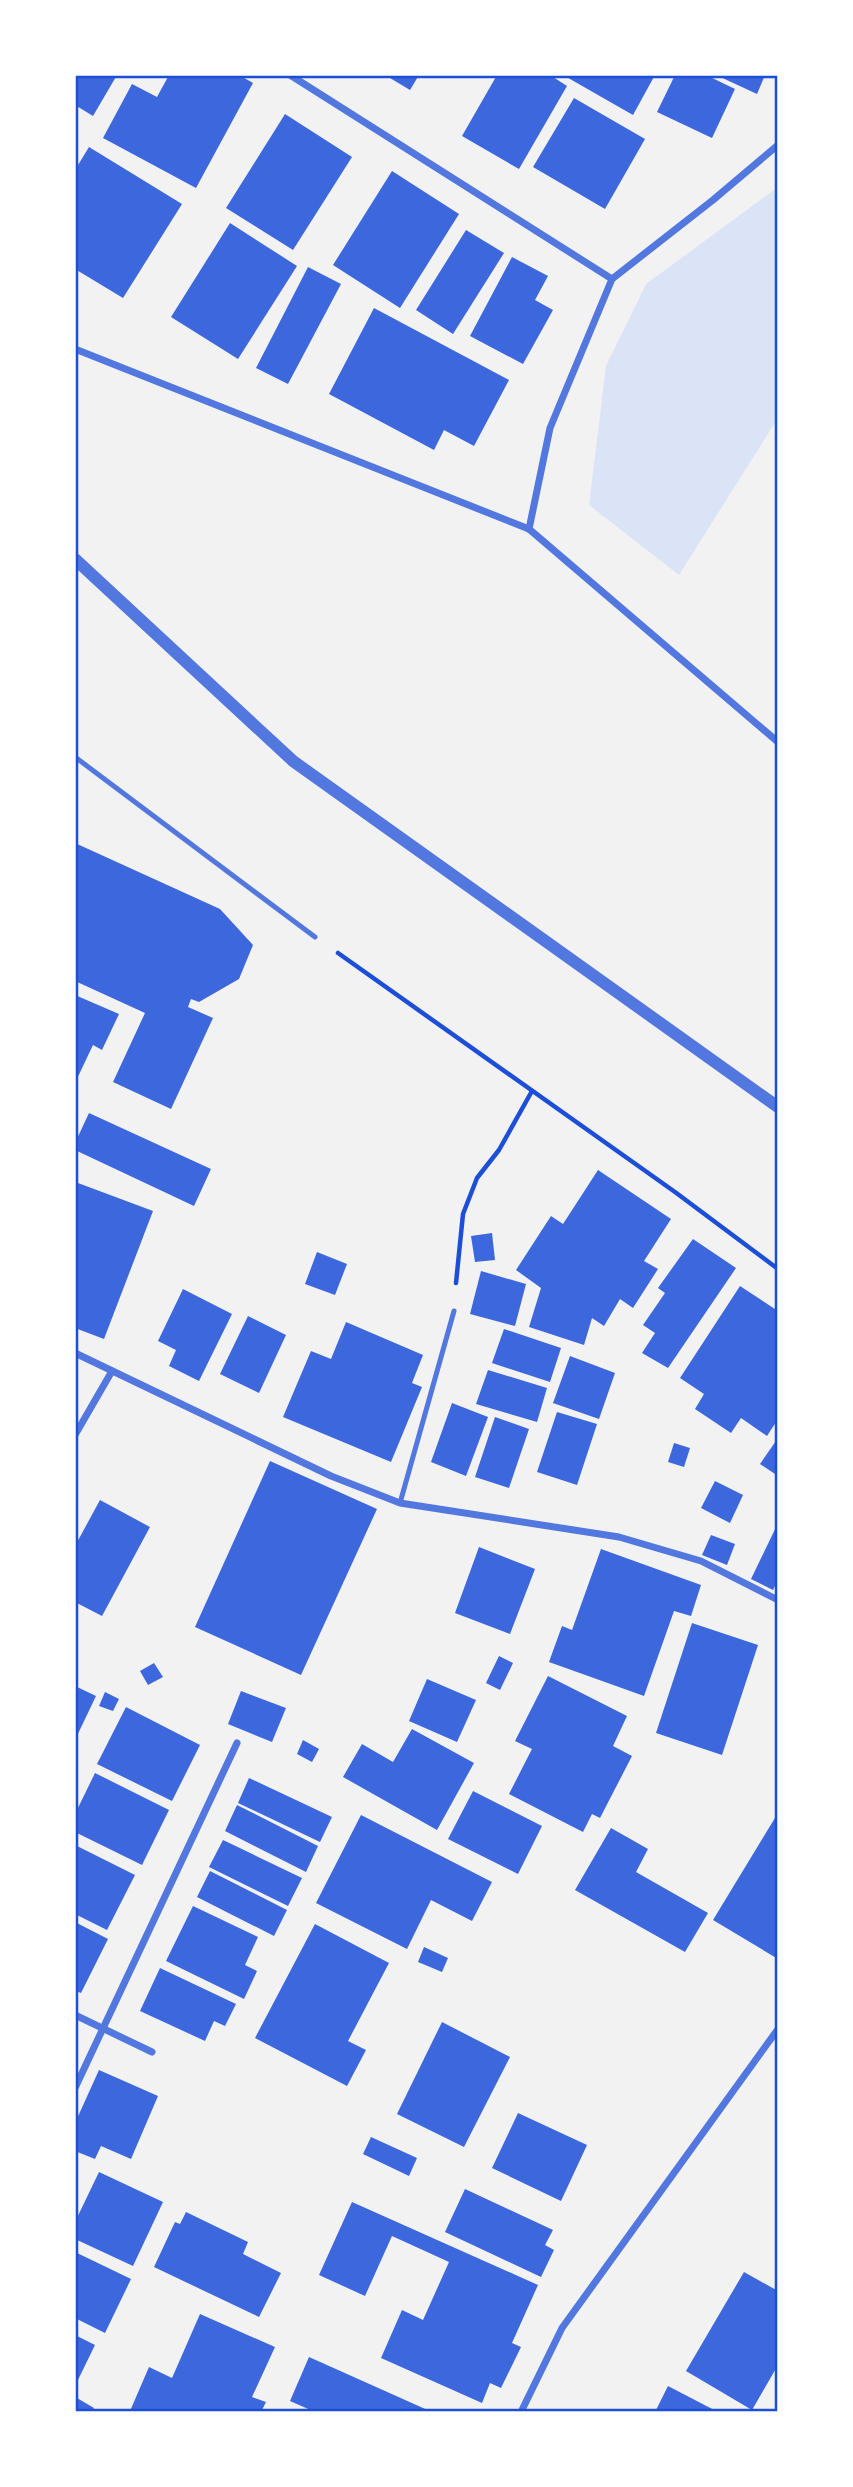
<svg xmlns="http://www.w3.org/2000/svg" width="853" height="2487" viewBox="0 0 853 2487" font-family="'PT Sans',sans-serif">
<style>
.green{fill:#dbe4f7}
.building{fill:#3d67dc}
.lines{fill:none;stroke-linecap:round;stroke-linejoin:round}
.path{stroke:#1d4ed8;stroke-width:4.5}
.service{stroke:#5277de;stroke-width:5}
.minor{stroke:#5277de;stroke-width:7}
.tertiary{stroke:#5277de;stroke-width:12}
.neatline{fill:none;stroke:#1d4ed8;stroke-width:2.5}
</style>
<rect width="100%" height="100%" fill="#f2f2f2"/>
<path class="green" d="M778,187V418L679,575L589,505L606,366L646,284Z"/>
<g class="building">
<path d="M75,75H117L93,116L75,105Z"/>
<path d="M169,75H239L253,83L196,188L103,138L132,84L157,97Z"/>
<path d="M385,75H419L410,90Z"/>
<path d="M497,75H550L567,86L519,169L462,136Z"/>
<path d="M563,75H655L633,115Z"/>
<path d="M675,75H706L735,89L712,138L657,112Z"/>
<path d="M716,75H765L757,94Z"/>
<path d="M574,98L645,139L605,209L533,167Z"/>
<path d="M285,114L352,157L293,250L226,208Z"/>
<path d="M89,147L182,204L123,298L75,269V170Z"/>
<path d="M392,171L459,214L400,308L333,265Z"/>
<path d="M230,223L297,266L238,359L171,317Z"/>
<path d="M466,230L504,253L453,334L416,310Z"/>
<path d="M512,257L548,276L535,300L553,310L523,364L470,336Z"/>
<path d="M308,267L341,284L288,384L256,368Z"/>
<path d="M374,308L509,380L474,446L444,430L434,450L329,394Z"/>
<path d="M75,843L220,909L253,945L239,979L199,1002L191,999L188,1007L213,1018L171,1109L113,1082L145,1013L75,981Z"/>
<path d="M75,995L119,1014L102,1050L93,1045L75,1083Z"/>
<path d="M89,1113L211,1169L194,1206L75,1150V1143Z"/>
<path d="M598,1170L671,1219L644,1261L658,1269L633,1308L620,1299L604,1326L592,1318L584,1345L529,1327L541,1288L516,1270L551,1216L563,1224Z"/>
<path d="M78,1183L153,1211L104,1339L75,1328V1191Z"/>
<path d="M492,1233L495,1260L475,1262L471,1236Z"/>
<path d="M693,1239L736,1268L668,1368L642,1353L655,1333L643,1325L665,1293L658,1288Z"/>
<path d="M317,1252L347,1264L335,1295L305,1284Z"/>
<path d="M481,1271L526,1284L515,1326L470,1314Z"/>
<path d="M740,1286L778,1311V1419L767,1436L741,1418L731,1433L695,1409L704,1394L680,1378Z"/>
<path d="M183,1289L232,1314L199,1381L169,1366L176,1350L158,1341Z"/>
<path d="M248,1316L286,1335L259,1393L220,1374Z"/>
<path d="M346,1322L423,1355L412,1383L422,1387L391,1462L283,1417L311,1351L331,1359Z"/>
<path d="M504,1329L561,1348L550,1382L492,1363Z"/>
<path d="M570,1356L615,1373L599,1419L553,1403Z"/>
<path d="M488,1370L547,1388L537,1422L476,1404Z"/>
<path d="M452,1403L488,1417L466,1476L431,1462Z"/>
<path d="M557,1412L597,1424L577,1485L537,1472Z"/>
<path d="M495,1417L529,1429L509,1488L475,1477Z"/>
<path d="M778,1438V1476L760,1464Z"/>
<path d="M674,1443L690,1448L684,1467L668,1462Z"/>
<path d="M270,1461L377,1509L301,1675L195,1627Z"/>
<path d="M715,1481L743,1495L730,1523L701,1508Z"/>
<path d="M100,1500L150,1527L102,1616L75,1602V1546Z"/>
<path d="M778,1523V1580L773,1590L751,1579Z"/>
<path d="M711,1535L735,1544L727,1565L702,1555Z"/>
<path d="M479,1547L535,1569L510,1634L455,1613Z"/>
<path d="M601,1549L701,1585L691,1616L674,1611L644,1696L549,1662L562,1626L572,1630Z"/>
<path d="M692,1623L758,1645L722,1755L656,1733Z"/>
<path d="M499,1656L513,1663L500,1690L486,1683Z"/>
<path d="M154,1663L163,1677L148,1685L140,1671Z"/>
<path d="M548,1676L627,1716L613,1746L632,1756L600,1818L592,1814L583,1832L509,1794L532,1749L515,1741Z"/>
<path d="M427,1679L476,1700L457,1742L409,1721Z"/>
<path d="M75,1686L96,1696L75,1740Z"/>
<path d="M241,1691L286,1708L272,1742L228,1724Z"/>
<path d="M105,1692L119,1699L113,1711L99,1706Z"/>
<path d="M126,1707L200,1745L172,1801L97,1764Z"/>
<path d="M412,1729L474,1763L437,1830L343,1777L362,1744L393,1762Z"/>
<path d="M303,1740L319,1749L312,1762L297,1754Z"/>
<path d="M95,1773L169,1810L142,1865L75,1832V1814Z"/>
<path d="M249,1778L332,1817L320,1842L238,1803Z"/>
<path d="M473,1791L542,1826L518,1874L448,1839Z"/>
<path d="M237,1805L318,1846L306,1872L225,1831Z"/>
<path d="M778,1813V1959L713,1920Z"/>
<path d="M361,1815L492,1882L472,1921L431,1900L407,1949L316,1903Z"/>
<path d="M611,1828L648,1849L636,1872L708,1913L685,1952L575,1890Z"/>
<path d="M223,1840L302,1878L288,1906L209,1867Z"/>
<path d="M75,1845L135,1875L107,1930L75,1914Z"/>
<path d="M210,1871L287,1910L274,1936L197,1897Z"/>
<path d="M193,1906L258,1937L245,1965L257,1971L244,1999L166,1961Z"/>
<path d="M75,1922L108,1939L81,1993L75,1991Z"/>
<path d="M315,1924L389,1963L348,2041L366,2050L347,2086L255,2038Z"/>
<path d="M424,1947L448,1958L442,1972L418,1962Z"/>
<path d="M160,1968L236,2004L225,2026L214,2021L205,2041L140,2011Z"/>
<path d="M442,2022L510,2057L464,2147L397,2114Z"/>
<path d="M99,2070L158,2096L131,2159L101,2146L95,2159L75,2151V2123Z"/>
<path d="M518,2113L587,2145L561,2201L492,2168Z"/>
<path d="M371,2137L417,2158L409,2176L363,2154Z"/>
<path d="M99,2172L163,2202L133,2266L75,2239V2222Z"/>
<path d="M465,2189L553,2230L545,2245L554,2250L541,2277L445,2232Z"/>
<path d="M352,2202L538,2285L512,2343L521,2347L501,2388L490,2383L482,2403L381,2358L402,2310L423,2320L449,2262L392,2236L365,2296L319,2275Z"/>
<path d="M186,2212L248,2242L243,2254L281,2273L259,2317L154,2267L175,2222L180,2224Z"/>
<path d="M75,2252L131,2279L105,2333L75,2318Z"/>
<path d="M744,2272L778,2291V2365L752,2410L686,2371Z"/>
<path d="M200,2314L275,2347L252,2397L266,2402L261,2412L130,2411L149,2367L172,2378Z"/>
<path d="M75,2335L95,2345L75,2386Z"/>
<path d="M309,2357L432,2412H315L290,2401Z"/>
<path d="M668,2386L718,2412H655Z"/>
<path d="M77,2398L94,2408L92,2412H75Z"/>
</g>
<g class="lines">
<g class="path">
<path d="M338,953L675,1192L778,1269"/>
<path d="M456,1283L463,1214L477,1178L499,1150L532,1091"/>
</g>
<g class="service">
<path d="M75,757L315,937"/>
<path d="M400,1503L454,1311"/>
</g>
<g class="minor">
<path d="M290,75L612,279"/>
<path d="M75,349L529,529L778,742"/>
<path d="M529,529L550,428L612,279L713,200L778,145"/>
<path d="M75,1353L331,1476L400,1503L619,1537L701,1561L778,1600"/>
<path d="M75,1435L112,1371"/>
<path d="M75,2015L152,2052"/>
<path d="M75,2088L237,1743"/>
<path d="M521,2412L562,2328L778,2029"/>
</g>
<path class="tertiary" d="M75,559L293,761L778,1107"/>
</g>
<rect width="853" height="2487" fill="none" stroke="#ffffff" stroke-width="154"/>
<rect x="77" y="77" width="699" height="2333" class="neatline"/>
</svg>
